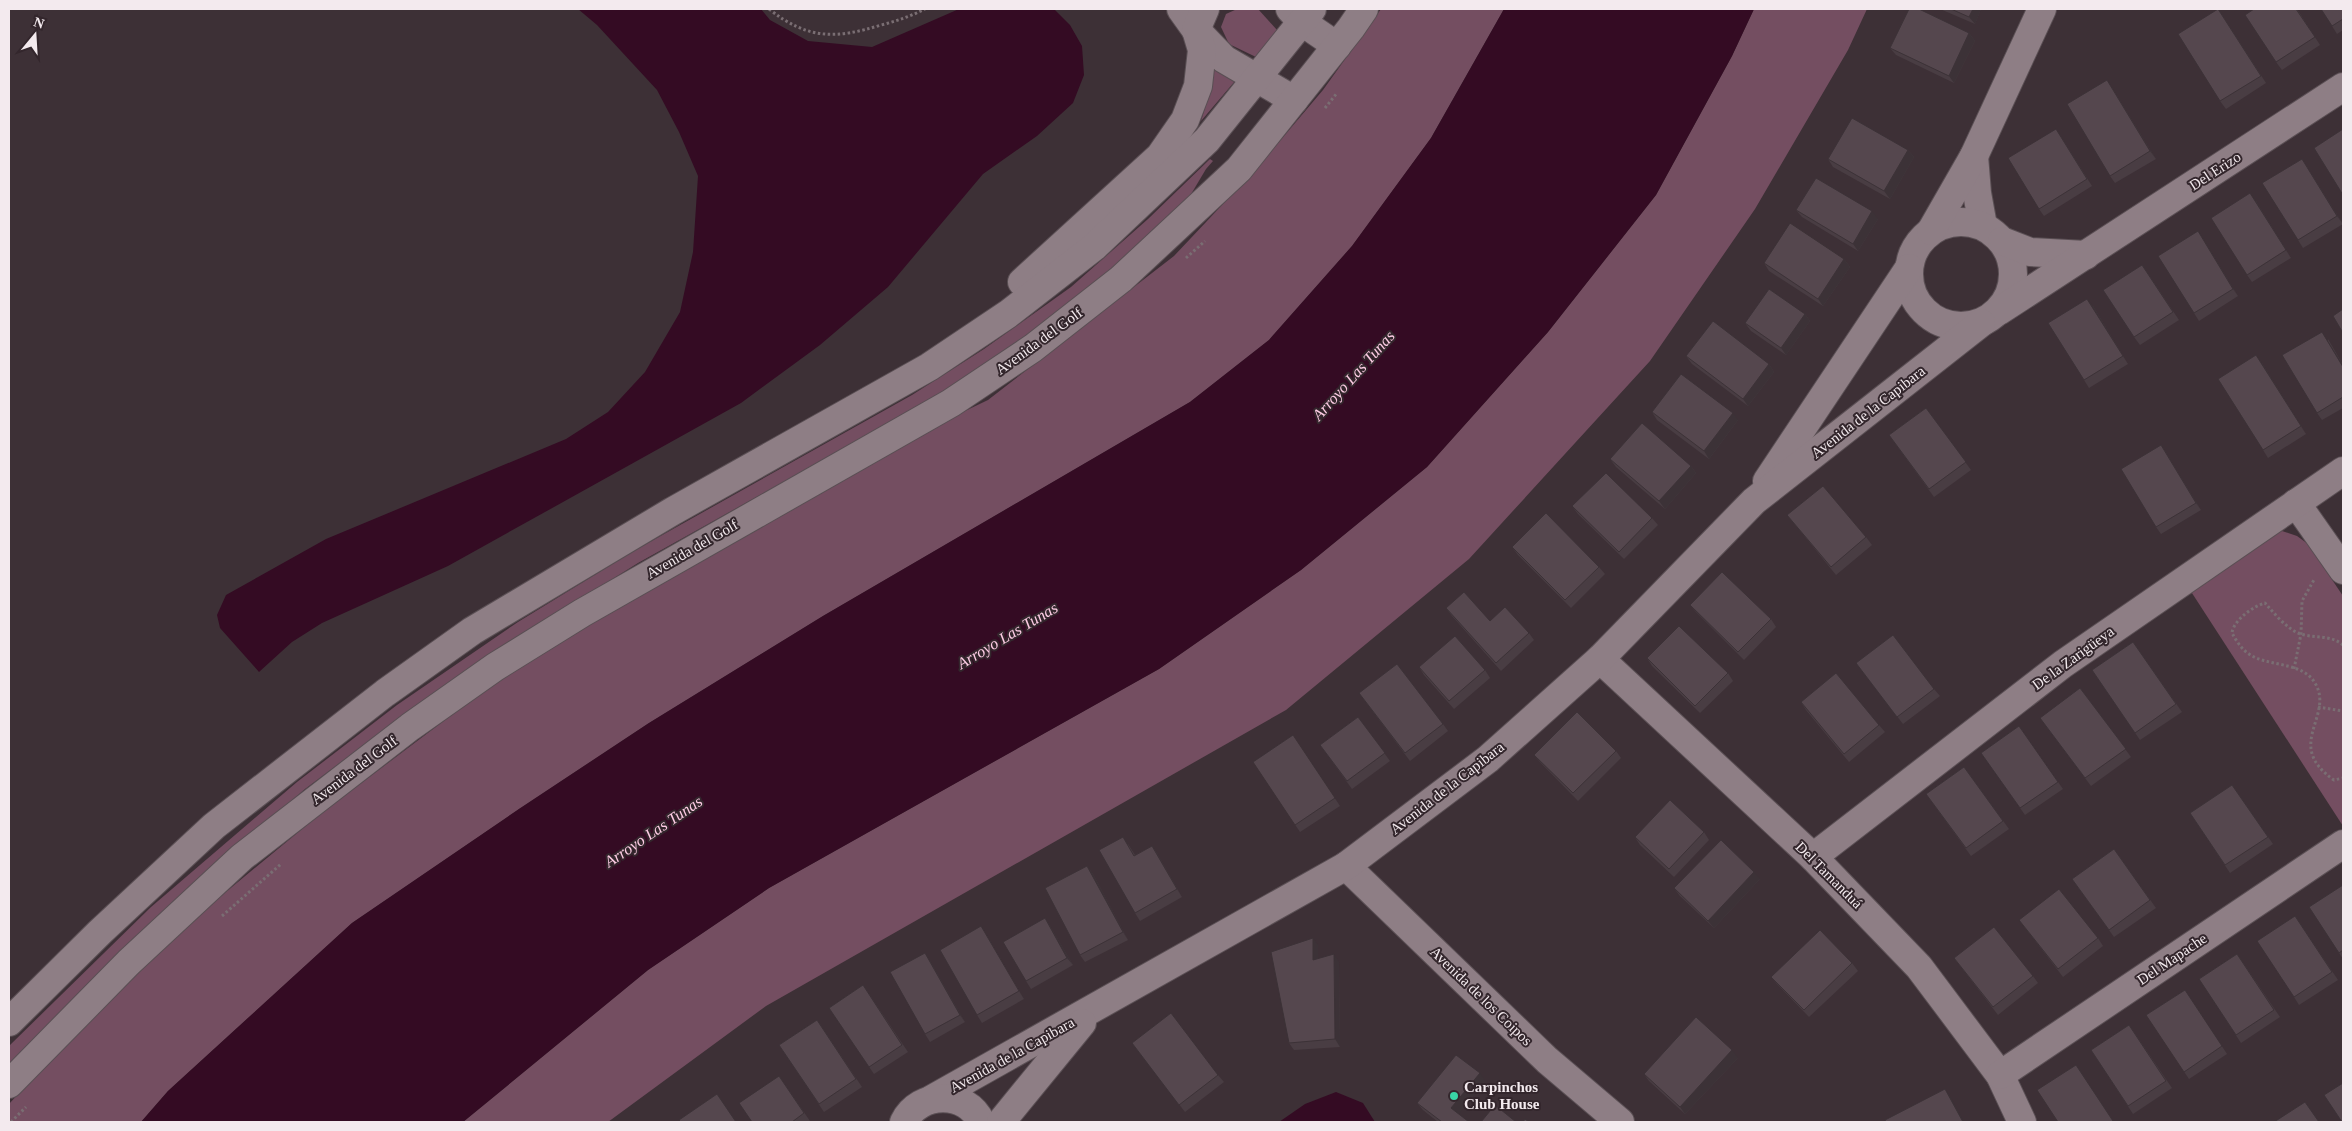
<svg xmlns="http://www.w3.org/2000/svg" width="2352" height="1131" viewBox="0 0 2352 1131" font-family="Georgia,serif">
<style>
.green{fill:#744e61}
.water{fill:#340b23}
.lines{fill:none;stroke-linecap:round;stroke-linejoin:round}
.minor-casing{stroke:#5a4f54;stroke-width:30}
.tertiary-casing{stroke:#5a4f54;stroke-width:30}
.path{stroke:#7a6e73;stroke-width:3;stroke-dasharray:2.5 2.5;stroke-linecap:butt}
.minor{stroke:#8e7e85;stroke-width:28}
.tertiary{stroke:#8e7e85;stroke-width:28}
.wall{fill:#493d43}
.shaded-wall{fill:#3c3237}
.building{fill:#55474e;stroke:#3c3237}
.poi-dot{fill:#39d4a5;stroke:#33262c;stroke-width:2}
.labels{text-anchor:middle;stroke-width:4;stroke-linejoin:round;paint-order:stroke}
.street-label{font-size:15px;fill:#f3eaee;stroke:#33262c}
.poi-label{font-size:15px;font-weight:bold;fill:#f3eaee;stroke:#33262c;text-anchor:start}
.water-label{font-size:16px;font-style:italic;fill:#fdcce4;stroke:#33262c}
</style>
<rect width="100%" height="100%" fill="#3d3036"/>
<g class="green">
<path d="M1237,9H1258L1277,30L1256,57L1229,44L1221,27L1226,14Z"/>
<path d="M1381,9H1504L1431,138L1352,246L1269,340L1190,402L823,616L649,723L519,809L352,923L168,1091L141,1122H9V1104L93,1013L209,906L319,815L510,671L596,618L921,432L988,400L1174,256L1256,169L1323,90Z"/>
<path d="M1754,9H1867L1848,50L1755,209L1650,361L1469,559L1286,710L766,1006L608,1122H463L648,970L769,888L1159,669L1301,570L1427,467L1548,332L1656,195L1732,56Z"/>
<path d="M1211,66L1235,81L1201,121L1212,85Z"/>
<path d="M1210,159L1213,161L1206,169L1187,201L1159,229L1079,295L995,359L920,406L638,563L525,634L404,715L305,789L159,915L9,1065V1046L151,907L297,782L397,705L518,622L632,552L912,395L984,349L1071,287L1148,219Z"/>
<path d="M2282,531L2297,536L2308,544L2343,596V826L2190,590L2266,534Z"/>
</g>
<g class="water">
<path d="M578,9H761L770,20L808,41L872,47L959,9H1054L1070,25L1082,46L1084,75L1073,103L1037,136L983,174L888,287L820,345L741,403L448,566L322,623L292,642L259,672L220,628L217,615L226,595L326,539L566,439L608,412L645,372L680,312L693,252L698,176L679,132L657,90L597,25Z"/>
<path d="M1504,9H1754L1732,56L1656,195L1548,332L1427,467L1301,570L1159,669L769,888L648,970L463,1122H141L168,1091L352,923L519,809L649,723L823,616L1190,402L1269,340L1352,246L1431,138Z"/>
<path d="M1336,1092L1363,1103L1375,1122H1279L1305,1104Z"/>
</g>
<g class="lines">
<g class="minor-casing">
<g id="minor">
<path d="M1181,9L1196,30L1224,59L1294,100"/>
<path d="M1290,9L1302,22L1337,46"/>
<path d="M1974,156L1977,193L1983,226"/>
<circle cx="1961" cy="274" r="52"/>
<path d="M1931,231L1974,156L2042,9"/>
<path d="M2002,241L2030,252L2086,255"/>
<path d="M1999,311L2343,87"/>
<path d="M1767,481L1909,268"/>
<path d="M2296,503L2343,570"/>
<path d="M1600,659L1813,857L1919,967L2000,1075L2022,1122"/>
<path d="M1813,857L2063,664L2343,471"/>
<path d="M1346,866L1547,1060L1620,1122"/>
<path d="M2000,1075L2343,844"/>
<path d="M932,1099L1346,866L1488,759L1600,659L1754,501L1981,323"/>
<path d="M904,1122C919,1091 967,1090 981,1122"/>
<path d="M1001,1122L1082,1023"/>
</g>
</g>
<g class="tertiary-casing">
<g id="tertiary">
<path d="M1022,282L1160,156L1185,120L1198,86L1202,50L1196,30L1205,9"/>
<path d="M9,1022L100,932L214,826L385,693L472,631L673,511L929,367L1008,314L1094,247L1207,140L1312,9"/>
<path d="M9,1084L129,962L242,857L410,727L495,667L582,613L951,403L1033,348L1121,279L1239,169L1351,28L1364,9"/>
</g>
</g>
<g class="path">
<path d="M769,9C808,40 836,39 881,25C897,21 911,16 925,9"/>
<path d="M1325,108L1337,93"/>
<path d="M1186,258L1205,241"/>
<path d="M2343,645C2330,634 2313,639 2298,633C2285,627 2274,613 2265,603C2253,606 2233,621 2232,633C2236,640 2241,649 2249,654C2267,667 2302,661 2315,683C2335,716 2283,745 2334,780L2343,778"/>
<path d="M2294,669L2301,634L2302,601L2315,578"/>
<path d="M2318,707L2343,711"/>
<path d="M222,916L281,864"/>
<path d="M11,1122L26,1107"/>
</g>
<use href="#minor" class="minor"/>
<use href="#tertiary" class="tertiary"/>
</g>
<g class="wall">
<path d="M1940,9H1981L1975,24Z"/>
<path d="M2218,9L2266,83L2226,109L2220,101Z"/>
<path d="M2297,9L2320,45L2282,70L2276,62Z"/>
<path d="M2343,9V30L2337,34L2332,26Z"/>
<path d="M1969,33L1975,41L1954,83L1896,55L1890,48Z"/>
<path d="M2112,88L2156,159L2115,183L2110,176Z"/>
<path d="M2061,137L2092,186L2044,216L2039,209Z"/>
<path d="M1908,150L1914,157L1890,199L1833,167L1828,159Z"/>
<path d="M2302,159L2343,224L2303,248L2298,240Z"/>
<path d="M2256,201L2291,258L2252,282L2247,275Z"/>
<path d="M1796,210L1878,219L1858,251L1802,217Z"/>
<path d="M2203,239L2238,296L2199,321L2194,313Z"/>
<path d="M1844,259L1850,267L1823,306L1769,271L1764,263Z"/>
<path d="M2142,265L2179,320L2140,345L2134,337Z"/>
<path d="M2093,306L2128,364L2089,388L2084,380Z"/>
<path d="M1805,314L1810,321L1786,355L1751,331L1745,323Z"/>
<path d="M2328,339L2343,365V408L2322,420L2317,413Z"/>
<path d="M1686,356L1769,364L1774,372L1748,406L1692,364Z"/>
<path d="M2262,363L2306,434L2268,458L2263,450Z"/>
<path d="M1926,408L1971,470L1934,497L1889,435Z"/>
<path d="M1652,412L1738,420L1709,459L1657,420Z"/>
<path d="M2161,445L2201,510L2161,534L2156,527Z"/>
<path d="M1610,459L1691,466L1696,473L1665,509L1616,467Z"/>
<path d="M1572,506L1652,518L1658,525L1624,559L1578,514Z"/>
<path d="M1787,515L1866,537L1872,545L1836,575L1793,522Z"/>
<path d="M1512,547L1599,567L1605,574L1571,608L1518,555Z"/>
<path d="M1690,605L1771,619L1776,627L1744,660L1696,612Z"/>
<path d="M1446,608L1529,633L1534,640L1501,671L1452,616Z"/>
<path d="M2133,642L2182,712L2140,740L2092,670Z"/>
<path d="M1647,658L1728,673L1733,681L1700,713L1652,666Z"/>
<path d="M1856,663L1934,689L1940,696L1903,724Z"/>
<path d="M1419,667L1485,670L1490,678L1454,709L1424,675Z"/>
<path d="M2080,688L2131,757L2091,786L2045,725Z"/>
<path d="M1359,693L1443,724L1448,731L1410,761Z"/>
<path d="M1801,702L1879,725L1885,732L1849,762L1806,710Z"/>
<path d="M1358,717L1390,761L1352,789L1320,745Z"/>
<path d="M2019,726L2063,789L2025,815L1981,753Z"/>
<path d="M1293,735L1340,806L1300,832L1253,762Z"/>
<path d="M1616,751L1621,758L1578,801L1540,762L1534,755Z"/>
<path d="M1964,767L2009,829L1971,856L1926,794Z"/>
<path d="M2232,785L2273,844L2230,873L2190,813Z"/>
<path d="M1704,832L1709,840L1674,877L1640,845L1635,837Z"/>
<path d="M1128,844L1135,855L1152,846L1157,853L1182,897L1140,921L1135,913Z"/>
<path d="M2114,849L2156,908L2114,937L2072,879Z"/>
<path d="M1087,866L1093,874L1128,940L1085,962L1080,955Z"/>
<path d="M1760,879L1714,928L1680,896L1674,888Z"/>
<path d="M2343,885V959L2339,953Z"/>
<path d="M2295,916L2338,980L2299,1005L2294,997Z"/>
<path d="M1045,918L1050,926L1073,965L1031,989L1026,981Z"/>
<path d="M2019,920L2098,938L2103,946L2063,977Z"/>
<path d="M981,926L986,934L1024,999L982,1023L977,1015Z"/>
<path d="M1318,945V959L1339,962L1340,1047L1294,1050L1289,1043Z"/>
<path d="M2237,954L2280,1017L2241,1043L2199,979Z"/>
<path d="M1954,958L2033,976L2038,983L1998,1015Z"/>
<path d="M930,961L965,1022L930,1042L925,1034Z"/>
<path d="M1852,963L1858,971L1809,1017L1777,984L1771,977Z"/>
<path d="M863,985L908,1052L874,1074L829,1008Z"/>
<path d="M2185,990L2227,1054L2189,1079L2146,1015Z"/>
<path d="M817,1020L862,1087L824,1112L779,1045Z"/>
<path d="M2129,1025L2172,1088L2133,1114L2091,1050Z"/>
<path d="M1132,1043L1218,1075L1224,1082L1185,1112Z"/>
<path d="M1738,1058L1685,1114L1649,1081L1644,1074Z"/>
<path d="M779,1076L810,1121L808,1122H752Z"/>
<path d="M1485,1081L1458,1114L1469,1122H1438L1423,1110L1417,1103Z"/>
</g>
<g class="shaded-wall">
<path d="M1973,9H1981L1975,24L1969,17Z"/>
<path d="M1969,33L1975,41L1954,83L1949,76Z"/>
<path d="M2107,80L2112,88L2156,159L2150,151Z"/>
<path d="M1908,150L1914,157L1890,199L1884,191Z"/>
<path d="M2302,159L2307,167L2343,224L2337,216Z"/>
<path d="M2250,193L2256,201L2291,258L2286,250Z"/>
<path d="M1872,211L1878,219L1858,251L1853,244Z"/>
<path d="M2198,231L2203,239L2238,296L2233,289Z"/>
<path d="M1844,259L1850,267L1823,306L1818,299Z"/>
<path d="M2087,299L2093,306L2128,364L2123,356Z"/>
<path d="M1805,314L1810,321L1786,355L1781,348Z"/>
<path d="M2322,332L2343,365V367Z"/>
<path d="M2256,355L2262,363L2306,434L2301,426Z"/>
<path d="M1769,364L1774,372L1748,406L1743,399Z"/>
<path d="M1733,413L1738,420L1709,459L1704,451Z"/>
<path d="M2161,445L2166,453L2201,510L2196,503Z"/>
<path d="M1691,466L1696,473L1665,509L1659,501Z"/>
<path d="M1152,846L1157,853L1182,897L1177,889Z"/>
<path d="M1087,866L1093,874L1128,940L1123,932Z"/>
<path d="M1754,872L1760,879L1714,928L1708,921Z"/>
<path d="M1045,918L1050,926L1073,965L1067,958Z"/>
<path d="M981,926L986,934L1024,999L1019,991Z"/>
<path d="M1313,938L1318,945V968L1313,960Z"/>
<path d="M925,953L930,961L965,1022L960,1015Z"/>
<path d="M1334,954L1339,962L1340,1047L1335,1039Z"/>
<path d="M1732,1050L1738,1058L1685,1114L1680,1107Z"/>
<path d="M1480,1073L1485,1081L1457,1116L1451,1108Z"/>
<path d="M1945,1089L1950,1096L1964,1122H1963Z"/>
</g>
<g class="building">
<path d="M1909,9H1919L1969,33L1949,76L1890,48Z"/>
<path d="M1951,9H1973L1969,17Z"/>
<path d="M2218,9L2261,76L2220,101L2178,34Z"/>
<path d="M2254,9H2296L2315,37L2276,62L2245,15Z"/>
<path d="M2321,9H2343V19L2332,26Z"/>
<path d="M2107,80L2150,151L2110,176L2067,104Z"/>
<path d="M1852,118L1908,150L1884,191L1828,159Z"/>
<path d="M2056,129L2087,179L2039,209L2008,158Z"/>
<path d="M2343,129V195L2314,148Z"/>
<path d="M2302,159L2337,216L2298,240L2262,183Z"/>
<path d="M1816,178L1872,211L1853,244L1796,210Z"/>
<path d="M2250,193L2286,250L2247,275L2211,218Z"/>
<path d="M1790,223L1844,259L1818,299L1764,263Z"/>
<path d="M2198,231L2233,289L2194,313L2158,256Z"/>
<path d="M2142,265L2173,312L2134,337L2103,290Z"/>
<path d="M1769,289L1805,314L1781,348L1745,323Z"/>
<path d="M2087,299L2123,356L2084,380L2048,323Z"/>
<path d="M2343,309V333L2333,316Z"/>
<path d="M1713,321L1769,364L1743,399L1686,356Z"/>
<path d="M2322,332L2343,367V397L2317,413L2282,355Z"/>
<path d="M2256,355L2301,426L2263,450L2218,379Z"/>
<path d="M1681,374L1733,413L1704,451L1652,412Z"/>
<path d="M1926,408L1966,462L1929,489L1889,435Z"/>
<path d="M1642,423L1691,466L1659,501L1610,459Z"/>
<path d="M2161,445L2196,503L2156,527L2121,469Z"/>
<path d="M1606,473L1652,518L1619,552L1572,506Z"/>
<path d="M1823,486L1866,537L1831,567L1787,515Z"/>
<path d="M1546,513L1599,567L1565,600L1512,547Z"/>
<path d="M1722,572L1771,619L1738,652L1690,605Z"/>
<path d="M1464,592L1490,621L1505,607L1529,633L1496,663L1446,608Z"/>
<path d="M1679,626L1728,673L1695,706L1647,658Z"/>
<path d="M1893,635L1934,689L1897,717L1856,663Z"/>
<path d="M1455,636L1485,670L1449,701L1419,667Z"/>
<path d="M2133,642L2176,704L2135,733L2092,670Z"/>
<path d="M1397,664L1443,724L1405,753L1359,693Z"/>
<path d="M1836,673L1879,725L1844,754L1801,702Z"/>
<path d="M2080,688L2126,749L2085,778L2040,718Z"/>
<path d="M1577,712L1616,751L1573,793L1534,755Z"/>
<path d="M1358,717L1385,753L1347,781L1320,745Z"/>
<path d="M2019,726L2058,782L2020,808L1981,753Z"/>
<path d="M1293,735L1335,798L1295,825L1253,762Z"/>
<path d="M1964,767L2003,821L1966,848L1926,794Z"/>
<path d="M2232,785L2268,837L2225,865L2190,813Z"/>
<path d="M1670,800L1704,832L1669,869L1635,837Z"/>
<path d="M1123,837L1134,856L1152,846L1177,889L1135,913L1099,850Z"/>
<path d="M1721,840L1754,872L1708,921L1674,888Z"/>
<path d="M2114,849L2150,900L2109,930L2072,879Z"/>
<path d="M1087,866L1123,932L1080,955L1045,888Z"/>
<path d="M2343,885V950L2339,953L2309,907Z"/>
<path d="M2059,889L2098,938L2058,969L2019,920Z"/>
<path d="M2295,916L2332,972L2294,997L2257,941Z"/>
<path d="M1045,918L1067,958L1026,981L1003,942Z"/>
<path d="M981,926L1019,991L977,1015L940,950Z"/>
<path d="M1994,927L2033,976L1993,1007L1954,958Z"/>
<path d="M1820,930L1852,963L1804,1010L1771,977Z"/>
<path d="M1313,938V960L1334,954L1335,1039L1289,1043L1271,952Z"/>
<path d="M925,953L960,1015L925,1034L890,972Z"/>
<path d="M2237,954L2274,1010L2236,1035L2199,979Z"/>
<path d="M863,985L902,1045L869,1067L829,1008Z"/>
<path d="M2185,990L2222,1046L2184,1072L2146,1015Z"/>
<path d="M1171,1013L1218,1075L1179,1105L1132,1043Z"/>
<path d="M1696,1017L1732,1050L1680,1107L1644,1074Z"/>
<path d="M817,1020L856,1079L819,1104L779,1045Z"/>
<path d="M2129,1025L2166,1081L2128,1106L2091,1050Z"/>
<path d="M1456,1055L1480,1073L1451,1108L1469,1122H1442L1417,1103Z"/>
<path d="M2076,1065L2113,1121L2110,1122H2058L2037,1090Z"/>
<path d="M779,1076L804,1113L792,1122H752L739,1103Z"/>
<path d="M2343,1083V1122H2342L2324,1095Z"/>
<path d="M1945,1089L1963,1122H1886L1885,1120Z"/>
<path d="M717,1094L736,1122H681L679,1120Z"/>
<path d="M2305,1102L2319,1122H2274Z"/>
<path d="M1495,1105L1516,1122H1481Z"/>
<path d="M1525,1119L1529,1122H1523Z"/>
</g>
<circle class="poi-dot" cx="1454" cy="1096" r="5"/>
<g class="labels">
<g class="street-label">
<text transform="translate(2215 171) rotate(-33)" y="5">Del Erizo</text>
<text transform="translate(1039 341) rotate(-36)" y="5">Avenida del Golf</text>
<text transform="translate(1868 412) rotate(-38)" y="5">Avenida de la Capibara</text>
<text transform="translate(692 549) rotate(-30)" y="5">Avenida del Golf</text>
<text transform="translate(2073 658) rotate(-36)" y="5">De la Zarigüeya</text>
<text transform="translate(354 770) rotate(-37)" y="5">Avenida del Golf</text>
<text transform="translate(1447 788) rotate(-38)" y="5">Avenida de la Capibara</text>
<text transform="translate(1829 875) rotate(45)" y="5">Del Tamanduá</text>
<text transform="translate(2172 959) rotate(-34)" y="5">Del Mapache</text>
<text transform="translate(1481 996) rotate(44)" y="5">Avenida de los Coipos</text>
<text transform="translate(1012 1055) rotate(-29)" y="5">Avenida de la Capibara</text>
</g>
<g class="poi-label">
<text x="1464" y="1092">Carpinchos<tspan x="1464" dy="17">Club House</tspan></text>
</g>
<g class="water-label">
<text transform="translate(1353 375) rotate(-48)" y="6">Arroyo Las Tunas</text>
<text transform="translate(1007 635) rotate(-31)" y="6">Arroyo Las Tunas</text>
<text transform="translate(653 831) rotate(-34)" y="6">Arroyo Las Tunas</text>
</g>
</g>
<rect width="2352" height="1131" fill="none" stroke="#f3eaee" stroke-width="20"/>
<g transform="translate(35 35) rotate(18)" stroke="#33262c" stroke-width="4" paint-order="stroke">
<path d="M0-4L9 19L0 12L-9 19Z" fill="#f3eaee"/>
<text y="-8" font-size="14" font-weight="bold" text-anchor="middle" fill="#f3eaee">N</text>
</g>
</svg>
